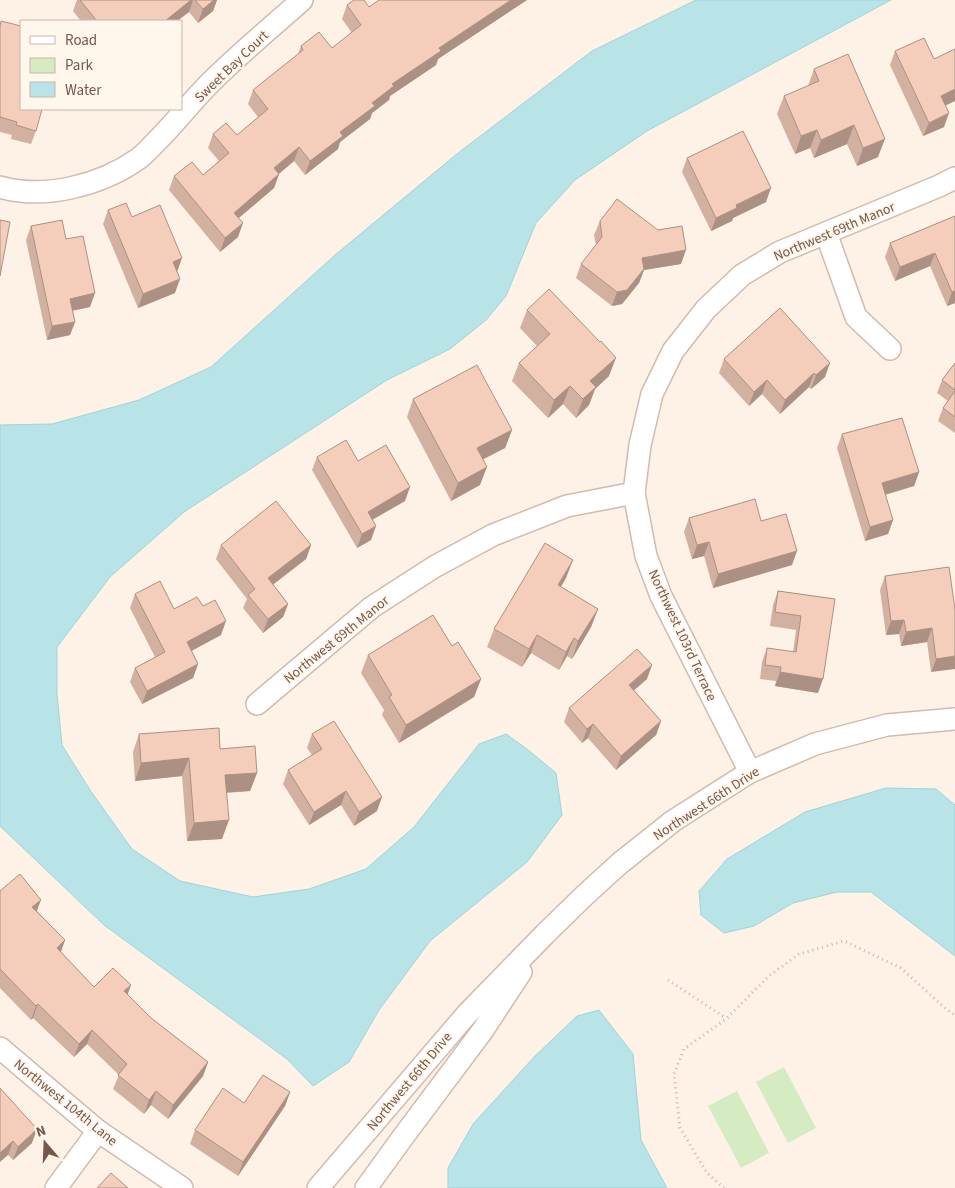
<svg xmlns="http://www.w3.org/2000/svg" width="955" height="1188" viewBox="0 0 955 1188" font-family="'Source Sans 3',sans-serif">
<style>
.green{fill:#d5ecc2}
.water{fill:#b8e4e8;stroke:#9ed4da}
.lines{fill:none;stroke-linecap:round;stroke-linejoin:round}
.minor-casing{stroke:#d1bbad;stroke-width:24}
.path{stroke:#d9b19e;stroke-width:3;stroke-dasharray:1 4;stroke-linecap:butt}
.minor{stroke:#fff;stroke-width:21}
.wall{fill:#d2b1a1}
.shaded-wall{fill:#ab9083}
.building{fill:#f4cebb;stroke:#ab9083}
.labels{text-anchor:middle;stroke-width:4;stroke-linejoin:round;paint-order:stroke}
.street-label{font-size:14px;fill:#775749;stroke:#fff6ec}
</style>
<rect width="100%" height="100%" fill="#fdf2e5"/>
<g class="green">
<path d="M784,1067L816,1128L788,1143L756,1082Z"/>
<path d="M737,1091L769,1153L741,1168L708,1106Z"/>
</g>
<g class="water">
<path d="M696,0H891L647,131L575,180L536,223L506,296L486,320L450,349L387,380L184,512L110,577L57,647V694L62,745L90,790L132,849L180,881L253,897L309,889L366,869L414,827L479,744L506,734L527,749L556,773L562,815L527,862L430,941L379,1010L349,1062L313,1086L287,1059L104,925L0,826V425L52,424L139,400L211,367L335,255L458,153L592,51Z"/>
<path d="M886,788L936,789L955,805V956L871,892H837L793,903L754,926L724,933L701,915L699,891L727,859L805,812Z"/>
<path d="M599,1010L633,1054L641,1140L667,1188H448V1168L473,1124L534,1057L577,1016Z"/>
</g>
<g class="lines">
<g class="minor-casing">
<g id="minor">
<path d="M0,187C45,200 101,185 138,159C144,155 149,149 155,143C174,124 192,101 211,82C240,53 272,27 302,0"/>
<path d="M826,233L856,317L890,349"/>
<path d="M634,493L646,556L661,596L750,772"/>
<path d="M257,704L372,607L434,567L493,535L567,506L634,493L640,445L652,394L673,351L706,309L742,275L780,252L939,186L955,178"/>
<path d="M0,1048L98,1131L182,1188"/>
<path d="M56,1188L98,1131"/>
<path d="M318,1188L467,1014L545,934L585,895L619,864L673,821L750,772L815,744L887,725L955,719"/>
<path d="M366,1188L403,1137L483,1030L521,972"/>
</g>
</g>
<g class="path">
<path d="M668,980L726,1018"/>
<path d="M724,1188L707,1173L680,1128L674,1074L684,1049L726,1019L769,976L799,954L844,941L901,968L946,1009L955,1015"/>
</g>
<use href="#minor" class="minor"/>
</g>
<g class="wall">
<path d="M77,0H217L213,11L198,23L189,12L177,21H81L73,11Z"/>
<path d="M379,0H527L438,59L436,65L390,96L389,100L372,113L370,119L340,142L338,149L305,175L294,161L279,174L274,188L239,218L238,237L220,252L169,190L174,176L203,175L219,161L208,148L213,134L237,135L258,117L248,104L253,90L298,54L301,46L332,48L352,33L342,19L347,5L369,7Z"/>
<path d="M0,25L36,131L31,144L11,139L12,135L0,132Z"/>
<path d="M895,51L945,105L944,127L923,136L890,65Z"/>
<path d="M814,69L878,157L857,166L847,144L814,158L810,148L795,154L777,114L784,96L808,86Z"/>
<path d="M687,158L766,202L733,218L732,221L711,231L682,172Z"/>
<path d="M108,210L132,217L175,293L138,308L103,224Z"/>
<path d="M955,216V303L947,306L930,266L895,281L885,257L890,243Z"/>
<path d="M600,221L681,264L644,270L639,283L622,304L612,306L576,278L581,264L596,245L594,235Z"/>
<path d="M31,226L90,307L72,311L75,322L70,335L47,340L26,240Z"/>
<path d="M780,308L825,377L811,389L809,387L780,414L762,394L749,406L719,373L724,359Z"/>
<path d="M527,310L609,376L595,389L589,405L576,418L563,404L548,418L512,381L519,363L537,346L520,328Z"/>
<path d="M955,363V433L938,421L943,408L948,401L937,393L942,380Z"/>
<path d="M413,399L512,430L505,448L483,459L480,485L451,501L407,417Z"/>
<path d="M842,434L919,472L914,486L885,495L893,520L888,534L865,541L837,448Z"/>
<path d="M317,457L358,461L405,501L372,520L371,540L357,548L312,470Z"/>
<path d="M689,518L761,521L792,565L713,588L704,556L692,559L684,532Z"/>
<path d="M221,545H311L306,559L273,585L288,604L283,617L263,633L243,608L247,599L216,559Z"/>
<path d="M885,576L955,609L931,672L927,642L901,646L899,634L886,635L880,590Z"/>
<path d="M566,578L561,587L598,609L591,627L572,659L567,656L559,670L531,653L522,667L487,647L494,629Z"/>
<path d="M778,591L835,599L818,693L775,686L776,681L760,679L762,662L767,648L793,652L796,630L770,626L773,605Z"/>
<path d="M135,594L174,609L203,606L221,635L191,651L198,664L193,678L142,704L130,682L135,668L155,657L130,608Z"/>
<path d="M452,646L481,679L474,697L399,743L382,715L384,710L361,673L368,655Z"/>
<path d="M647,679L634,690L661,721L656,735L616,770L588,738L582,743L564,722L569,708Z"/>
<path d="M139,734L220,749L257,773L250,791L226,793L222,839L187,841L182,776L135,781L133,752Z"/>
<path d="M312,734L377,811L354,826L341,805L309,825L283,784L288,770L312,755L307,748Z"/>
<path d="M0,891L37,911L65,940L61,952L94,987L131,985L127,994L151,1018L208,1062L203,1076L168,1119L151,1105L144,1114L113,1089L119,1075L87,1044L74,1057L33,1018L31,1020L0,988Z"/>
<path d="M0,1088L32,1143L13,1160L8,1155Z"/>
<path d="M290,1092L285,1106L238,1176L190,1144L195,1130L244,1103Z"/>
</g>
<g class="shaded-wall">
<path d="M191,0H193L189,12L177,21H165Z"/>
<path d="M214,0H217L213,11L198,23L203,9Z"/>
<path d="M511,0H527L438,59L436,65L390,96L389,100L372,113L370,119L340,142L338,149L305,175L310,161L392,84L439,48Z"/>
<path d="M955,89V101L936,110L941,96Z"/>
<path d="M949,113L944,127L923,136L929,123Z"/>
<path d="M854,125L847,144L814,158L821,140Z"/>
<path d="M817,130L810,148L795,154L801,136Z"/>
<path d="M885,139L878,157L857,166L863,148Z"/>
<path d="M299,147L294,161L269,182L274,168Z"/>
<path d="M279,174L274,188L229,226L234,213Z"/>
<path d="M771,188L766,202L733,218L732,221L711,231L716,218L736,205Z"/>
<path d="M243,223L238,237L220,252L225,238Z"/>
<path d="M686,250L681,264L644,270L639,283L622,304L612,306L617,292L642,258Z"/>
<path d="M935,253L930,266L895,281L900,267Z"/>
<path d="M182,258L177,272L173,262Z"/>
<path d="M180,279L175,293L138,308L143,294Z"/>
<path d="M955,291V303L947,306L952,292Z"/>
<path d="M95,293L90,307L65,312L70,299Z"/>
<path d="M75,322L70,335L47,340L52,326Z"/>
<path d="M616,358L609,376L595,389L589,405L576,418L590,381Z"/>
<path d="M830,363L825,377L811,389L816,375Z"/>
<path d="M814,373L809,387L780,414L785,400Z"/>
<path d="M767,380L762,394L749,406L754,392Z"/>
<path d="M570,386L563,404L548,418L554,400Z"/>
<path d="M512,430L505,448L470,466L477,448Z"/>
<path d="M487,467L480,485L451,501L458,483Z"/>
<path d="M919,472L914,486L877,497L882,483Z"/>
<path d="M410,487L405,501L363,525L368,512Z"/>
<path d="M893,520L888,534L865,541L870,527Z"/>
<path d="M376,526L371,540L357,548L362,534Z"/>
<path d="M709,542L704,556L692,559L697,545Z"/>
<path d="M311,545L306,559L263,592L268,578Z"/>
<path d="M797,551L792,565L713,588L718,574Z"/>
<path d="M573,560L566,578L551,603L558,585Z"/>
<path d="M288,604L283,617L263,633L268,619Z"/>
<path d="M598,609L591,627L572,659L578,641Z"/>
<path d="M904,620L899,634L886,635L891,621Z"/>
<path d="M226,621L221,635L182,656L187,642Z"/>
<path d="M932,628L927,642L901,646L906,632Z"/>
<path d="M537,635L531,653L522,667L529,649Z"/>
<path d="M574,638L567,656L559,670L566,652Z"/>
<path d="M955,656V669L931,672L936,659Z"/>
<path d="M198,664L193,678L142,704L147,691Z"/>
<path d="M652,665L647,679L624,699L629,685Z"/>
<path d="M780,672L823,679L818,693L775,686Z"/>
<path d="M481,679L474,697L399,743L406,725Z"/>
<path d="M661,721L656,735L616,770L621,756Z"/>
<path d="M593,724L588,738L582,743L587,729Z"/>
<path d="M189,758L182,776L135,781L141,763Z"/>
<path d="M257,773L250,791L218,793L225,775Z"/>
<path d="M346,791L341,805L309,825L314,812Z"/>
<path d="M382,797L377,811L354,826L359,812Z"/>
<path d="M229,820L222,839L187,841L194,823Z"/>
<path d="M41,900L36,913L32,907Z"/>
<path d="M65,940L60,954L57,948Z"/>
<path d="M131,985L126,999L124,991Z"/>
<path d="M38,1004L33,1018L31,1020L36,1006Z"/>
<path d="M92,1030L87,1044L74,1057L79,1044Z"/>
<path d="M208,1062L203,1076L168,1119L173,1105Z"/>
<path d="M156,1091L151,1105L144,1114L149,1100Z"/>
<path d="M290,1092L285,1106L238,1176L243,1162Z"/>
<path d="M37,1129L32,1143L13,1160L18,1147Z"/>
<path d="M13,1141L8,1155L0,1162V1153Z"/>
</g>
<g class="building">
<path d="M80,0H191L165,21H97Z"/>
<path d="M195,0H214L203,9Z"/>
<path d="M354,0H364L369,7L379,0H511L439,48L441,51L392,84L394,86L372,103L375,106L340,132L343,136L310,161L299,147L274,168L279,174L234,213L243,223L225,238L174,176L192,162L203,175L229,153L213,134L226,123L237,135L268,109L253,90L303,50L301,46L319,32L332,48L361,25L347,5Z"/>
<path d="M1,21L21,26V109H42L36,131L16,125L17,122L0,117V26Z"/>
<path d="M924,38L934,59L955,49V89L941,96L949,113L929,123L895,51Z"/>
<path d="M848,54L885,139L863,148L854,125L821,140L817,130L801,136L784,96L819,81L814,69Z"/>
<path d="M743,131L771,188L736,205L737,208L716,218L687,158Z"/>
<path d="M617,199L658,230L682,226L686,250L642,258L644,269L627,290L617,292L581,264L602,237L600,221Z"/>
<path d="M126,203L132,217L160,205L182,258L173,262L180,279L143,294L108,210Z"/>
<path d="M955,216V291L952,292L935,253L900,267L890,243Z"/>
<path d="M0,220L10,222L0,276Z"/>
<path d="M62,220L66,239L83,236L95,293L70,299L75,322L52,326L31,226Z"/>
<path d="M549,289L600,342L601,341L616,358L590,381L596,387L583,399L570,386L554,400L519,363L550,334L527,310Z"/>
<path d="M780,308L830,363L816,375L814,373L785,400L767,380L754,392L724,359Z"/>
<path d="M955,363V390L942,380Z"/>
<path d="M477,365L512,430L477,448L487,467L458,483L413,399Z"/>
<path d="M955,391V417L943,408Z"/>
<path d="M902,418L919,472L882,483L893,520L870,527L842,434Z"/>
<path d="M346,440L358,461L386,445L410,487L368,512L376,526L362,534L317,457Z"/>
<path d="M755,499L761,521L786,514L797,551L718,574L709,542L697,545L689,518Z"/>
<path d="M276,501L311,545L268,578L288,604L268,619L248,595L255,589L221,545Z"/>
<path d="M545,543L573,560L558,585L598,609L578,641L574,638L566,652L537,635L529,649L494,629Z"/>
<path d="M949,567L955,609V656L936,659L932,628L906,632L904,620L891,621L885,576Z"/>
<path d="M160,581L174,609L197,597L203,606L215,600L226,621L187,642L198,664L147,691L135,668L165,652L135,594Z"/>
<path d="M778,591L835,599L823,679L780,672L781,667L765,665L767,648L796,652L801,616L775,612Z"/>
<path d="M433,615L452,646L458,642L481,679L406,725L389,697L392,695L368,655Z"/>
<path d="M637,649L652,665L629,685L661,721L621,756L593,724L587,729L569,708Z"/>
<path d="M334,721L382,797L359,812L346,791L314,812L288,770L322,749L312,734Z"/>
<path d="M219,728L220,749L255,746L257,773L225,775L229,820L194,823L189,758L141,763L139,734Z"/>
<path d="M20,874L41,900L32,907L65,940L57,948L94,987L113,968L131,985L124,991L151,1018L208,1062L173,1105L156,1091L149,1100L118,1075L127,1064L92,1030L79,1044L38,1004L36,1006L0,969V891Z"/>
<path d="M263,1075L290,1092L243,1162L195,1130L223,1088L244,1103Z"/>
<path d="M0,1088L37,1129L18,1147L13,1141L0,1153Z"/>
<path d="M111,1173L128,1188H97Z"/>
</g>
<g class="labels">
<g class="street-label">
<text transform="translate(231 66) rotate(-44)" y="5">Sweet Bay Court</text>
<text transform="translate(834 231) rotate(-23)" y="5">Northwest 69th Manor</text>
<text transform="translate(683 635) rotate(65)" y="5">Northwest 103rd Terrace</text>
<text transform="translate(336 639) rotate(-39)" y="5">Northwest 69th Manor</text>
<text transform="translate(706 803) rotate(-33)" y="5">Northwest 66th Drive</text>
<text transform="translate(409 1081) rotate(-50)" y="5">Northwest 66th Drive</text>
<text transform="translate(66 1102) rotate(39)" y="5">Northwest 104th Lane</text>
</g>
</g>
<rect x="20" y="20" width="162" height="90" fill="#fff6ec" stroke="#c9b6ab"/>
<rect x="30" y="36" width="25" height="8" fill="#ffffff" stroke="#c9b6ab"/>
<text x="65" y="45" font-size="15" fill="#775749">Road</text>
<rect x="30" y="58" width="25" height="15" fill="#d5ecc2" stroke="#c9b6ab"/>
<text x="65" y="70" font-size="15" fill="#775749">Park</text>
<rect x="30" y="82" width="25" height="15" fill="#b8e4e8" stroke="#c9b6ab"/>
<text x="65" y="95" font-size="15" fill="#775749">Water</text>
<g transform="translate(45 1143) rotate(341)" stroke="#fff6ec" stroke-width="4" paint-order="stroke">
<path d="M0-4L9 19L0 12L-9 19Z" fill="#775749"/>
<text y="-8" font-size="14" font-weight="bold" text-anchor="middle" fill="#775749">N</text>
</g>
</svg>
